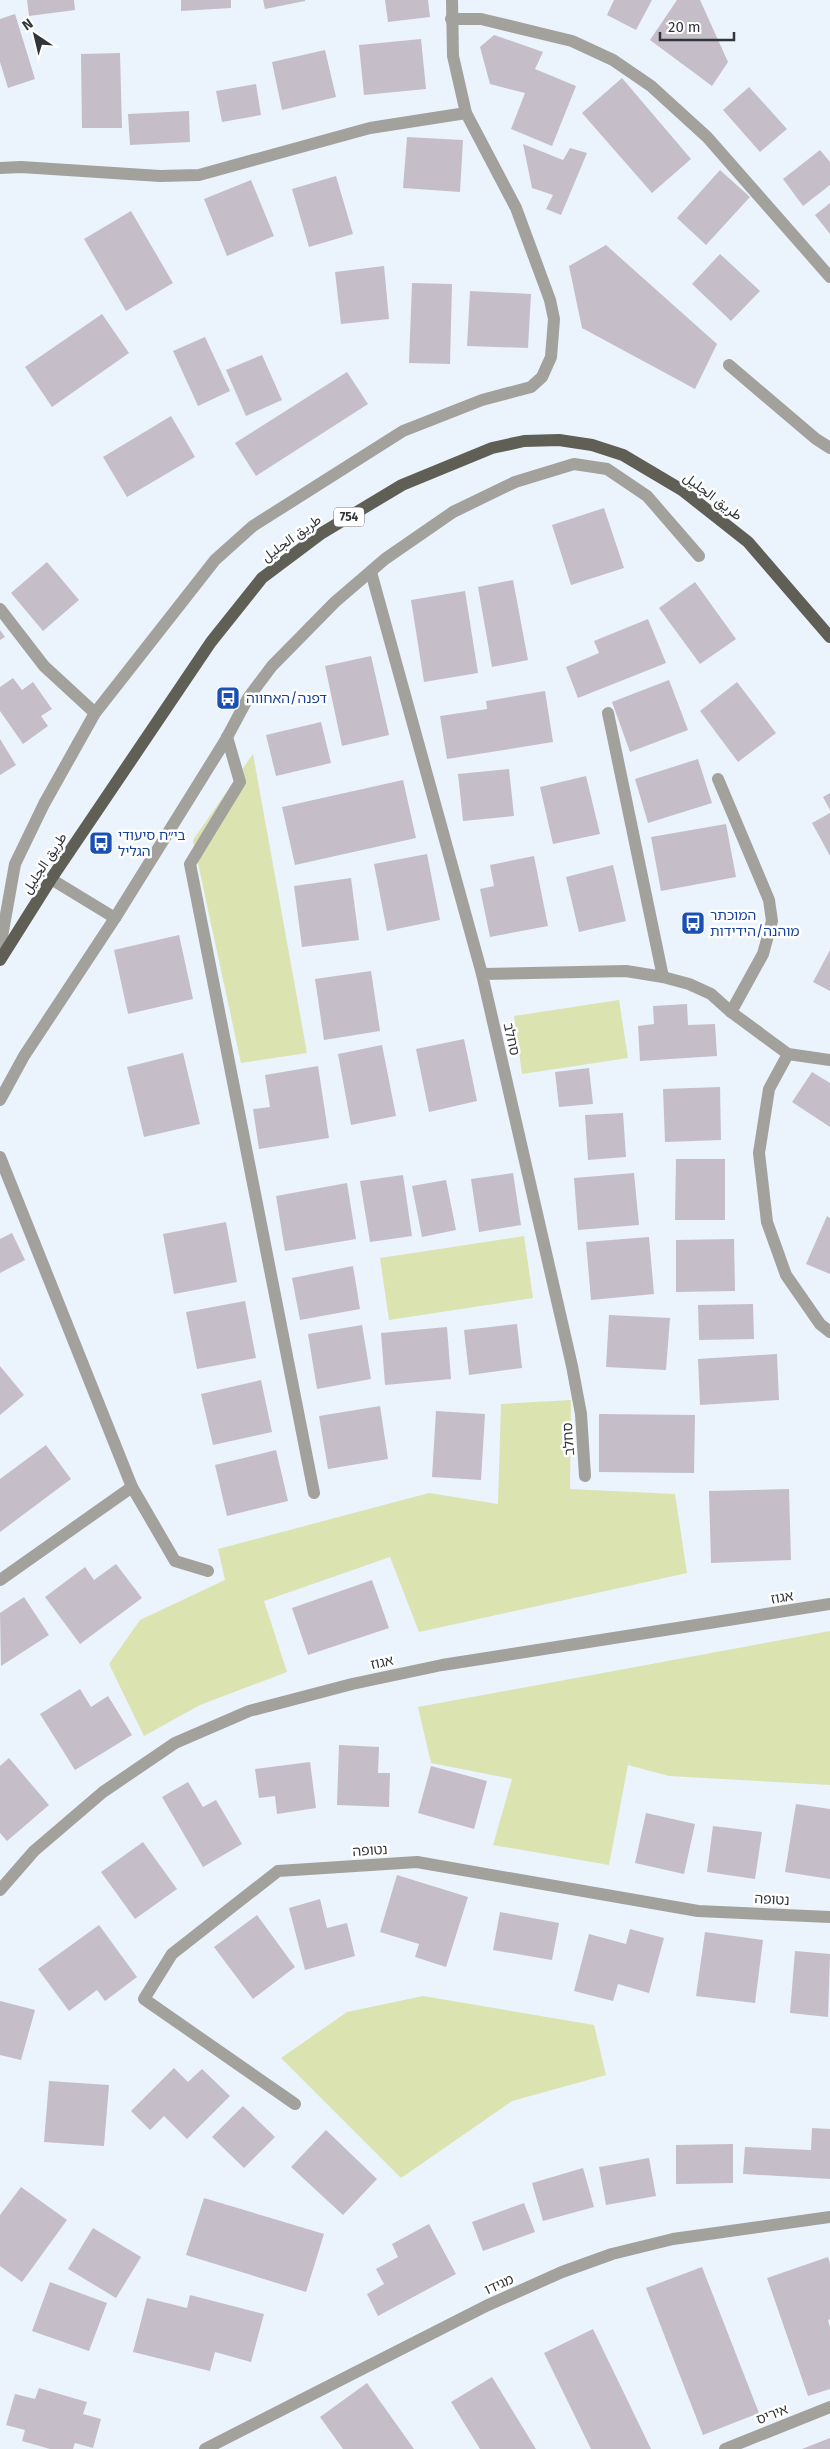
<svg xmlns="http://www.w3.org/2000/svg" width="830" height="2449" viewBox="0 0 830 2449" font-family="'Fira Sans',Vazirmatn,'Noto Sans Hebrew',sans-serif">
<style>
.green{fill:#dbe3b1}
.building{fill:#c5bec9}
.lines{fill:none;stroke-linecap:round;stroke-linejoin:round}
.street{stroke:#a2a19c;stroke-width:12}
.primary{stroke:#605f56;stroke-width:12}
.labels{text-anchor:middle;stroke-width:5;stroke-linejoin:round;paint-order:stroke}
.shield{fill:#fff;stroke:#707275;stroke-width:1}
.shield-label{font-size:12px;font-weight:bold;fill:#32363a}
.street-label{font-size:14px;fill:#32363a;stroke:#fff}
.transit-label{font-size:14px;fill:#164399;stroke:#fff;text-anchor:start}
</style>
<rect width="100%" height="100%" fill="#ebf3fd"/>
<g class="green">
<path d="M253,754L307,1053L241,1063L193,840Z"/>
<path d="M619,1000L628,1058L522,1074L514,1016Z"/>
<path d="M524,1236L533,1298L389,1320L380,1258Z"/>
<path d="M571,1400L570,1489L675,1494L687,1573L419,1632L390,1557L264,1601L287,1672L200,1705L144,1736L109,1664L140,1620L225,1580L218,1549L429,1493L498,1504L501,1404Z"/>
<path d="M830,1631V1785L669,1776L628,1765L609,1865L493,1845L512,1779L431,1763L418,1707Z"/>
<path d="M423,1996L594,2025L606,2075L512,2101L401,2178L281,2058L347,2012Z"/>
</g>
<g class="building">
<path d="M27,0H74L75,10L29,16Z"/>
<path d="M181,0H231V8L181,11Z"/>
<path d="M263,0H305V1L265,9Z"/>
<path d="M385,0H428L430,17L388,22Z"/>
<path d="M614,0H652L636,30L607,15Z"/>
<path d="M677,0H700L728,62L712,86L650,40Z"/>
<path d="M15,14L35,79L8,88L0,62V19Z"/>
<path d="M494,35L543,52L535,69L576,86L552,146L511,129L525,93L490,84L480,47Z"/>
<path d="M421,39L426,89L364,95L359,45Z"/>
<path d="M325,50L336,97L282,110L272,62Z"/>
<path d="M120,53L122,128H82L81,54Z"/>
<path d="M622,78L691,159L652,193L582,113Z"/>
<path d="M256,84L261,115L222,122L216,91Z"/>
<path d="M749,87L787,129L760,152L723,110Z"/>
<path d="M189,111L190,142L130,145L128,114Z"/>
<path d="M407,137L463,140L460,192L403,188Z"/>
<path d="M523,144L563,160L570,148L587,153L561,215L546,209L553,195L532,188Z"/>
<path d="M820,150L830,162V185L803,206L783,179Z"/>
<path d="M720,170L750,197L706,245L677,218Z"/>
<path d="M336,176L353,234L309,247L292,189Z"/>
<path d="M251,180L274,236L227,256L204,199Z"/>
<path d="M830,203V234L815,215Z"/>
<path d="M131,211L173,283L126,311L84,239Z"/>
<path d="M606,245L717,344L695,389L582,328L569,266Z"/>
<path d="M720,254L760,291L731,321L692,284Z"/>
<path d="M384,266L389,319L341,324L335,272Z"/>
<path d="M412,283L452,284L450,364L409,363Z"/>
<path d="M470,291L531,294L528,348L467,346Z"/>
<path d="M102,314L129,353L52,407L25,367Z"/>
<path d="M205,337L230,391L198,406L173,351Z"/>
<path d="M262,355L282,400L246,416L226,370Z"/>
<path d="M347,372L368,404L256,476L235,443Z"/>
<path d="M171,416L195,457L127,497L103,457Z"/>
<path d="M604,508L624,568L571,585L552,525Z"/>
<path d="M47,562L79,600L43,631L11,593Z"/>
<path d="M513,580L528,660L492,667L478,587Z"/>
<path d="M695,582L736,639L700,664L659,608Z"/>
<path d="M465,591L478,673L424,682L411,600Z"/>
<path d="M648,619L666,663L578,698L566,667L599,653L594,641Z"/>
<path d="M0,630L5,637L0,640Z"/>
<path d="M371,656L389,735L342,746L325,666Z"/>
<path d="M13,678L22,690L33,682L52,709L41,716L48,726L23,744L0,711V687Z"/>
<path d="M669,680L688,730L630,752L612,702Z"/>
<path d="M737,682L776,733L738,762L700,711Z"/>
<path d="M545,691L553,742L447,759L440,716L487,709L486,701Z"/>
<path d="M321,722L331,763L276,776L266,735Z"/>
<path d="M0,739L16,765L0,775Z"/>
<path d="M698,759L712,803L648,823L635,779Z"/>
<path d="M509,769L514,816L463,821L458,774Z"/>
<path d="M586,776L600,834L553,844L540,787Z"/>
<path d="M403,780L416,838L295,865L282,807Z"/>
<path d="M830,793V810L823,797Z"/>
<path d="M830,813V856L812,823Z"/>
<path d="M726,824L736,877L661,891L651,837Z"/>
<path d="M427,854L440,920L387,931L374,864Z"/>
<path d="M534,856L548,926L490,937L480,889L494,886L490,865Z"/>
<path d="M613,865L626,921L579,932L566,877Z"/>
<path d="M351,878L359,940L302,947L294,886Z"/>
<path d="M179,935L193,999L128,1014L114,950Z"/>
<path d="M830,950V991L813,982Z"/>
<path d="M371,971L380,1031L324,1040L315,979Z"/>
<path d="M687,1004L688,1025L715,1024L717,1056L640,1061L638,1026L654,1024L653,1006Z"/>
<path d="M464,1039L477,1101L429,1112L416,1049Z"/>
<path d="M382,1045L396,1116L351,1125L338,1054Z"/>
<path d="M183,1053L200,1124L144,1137L127,1067Z"/>
<path d="M318,1066L329,1138L259,1149L253,1109L270,1107L265,1075Z"/>
<path d="M589,1068L593,1104L559,1107L555,1072Z"/>
<path d="M812,1072L830,1083V1127L792,1102Z"/>
<path d="M720,1087L721,1140L665,1142L663,1089Z"/>
<path d="M623,1113L626,1157L588,1160L585,1115Z"/>
<path d="M676,1159H725V1220H675Z"/>
<path d="M513,1173L521,1225L479,1232L471,1179Z"/>
<path d="M634,1173L639,1225L578,1230L574,1178Z"/>
<path d="M403,1175L412,1236L370,1242L360,1181Z"/>
<path d="M446,1180L456,1230L422,1237L412,1186Z"/>
<path d="M347,1183L356,1239L285,1251L276,1196Z"/>
<path d="M827,1216L830,1218V1274L806,1264Z"/>
<path d="M226,1222L237,1282L174,1294L163,1234Z"/>
<path d="M12,1233L25,1260L0,1273V1239Z"/>
<path d="M649,1237L654,1294L591,1300L586,1242Z"/>
<path d="M734,1239L735,1291L676,1292V1240Z"/>
<path d="M353,1266L360,1309L300,1320L292,1278Z"/>
<path d="M245,1301L256,1358L197,1369L186,1312Z"/>
<path d="M753,1304L754,1339L699,1340L698,1305Z"/>
<path d="M609,1315L670,1318L666,1370L606,1367Z"/>
<path d="M517,1324L522,1368L469,1375L464,1330Z"/>
<path d="M362,1325L371,1379L317,1389L308,1334Z"/>
<path d="M447,1327L451,1379L385,1385L381,1333Z"/>
<path d="M777,1354L779,1400L700,1405L698,1359Z"/>
<path d="M0,1366L24,1395L0,1415Z"/>
<path d="M261,1380L272,1432L213,1445L201,1394Z"/>
<path d="M380,1406L388,1459L328,1469L319,1416Z"/>
<path d="M436,1411L485,1414L481,1480L432,1477Z"/>
<path d="M599,1414L695,1415L694,1473L599,1472Z"/>
<path d="M46,1445L71,1479L0,1532V1479Z"/>
<path d="M276,1450L288,1501L227,1516L215,1465Z"/>
<path d="M789,1489L791,1560L711,1563L709,1491Z"/>
<path d="M116,1564L142,1598L80,1644L45,1597L85,1567L94,1580Z"/>
<path d="M372,1580L389,1628L308,1655L292,1608Z"/>
<path d="M24,1597L49,1635L1,1666L0,1613Z"/>
<path d="M80,1689L91,1707L108,1696L132,1735L75,1770L40,1714Z"/>
<path d="M339,1745L379,1747L378,1773H390L389,1807L337,1805Z"/>
<path d="M9,1758L49,1805L7,1841L0,1833V1766Z"/>
<path d="M310,1762L316,1808L277,1814L275,1796L259,1798L255,1769Z"/>
<path d="M431,1766L487,1781L474,1829L418,1813Z"/>
<path d="M188,1782L203,1807L216,1800L242,1844L203,1867L162,1797Z"/>
<path d="M796,1804L830,1809V1879L785,1872Z"/>
<path d="M646,1813L695,1824L684,1874L635,1863Z"/>
<path d="M713,1826L762,1832L755,1879L707,1872Z"/>
<path d="M143,1842L177,1889L135,1919L101,1872Z"/>
<path d="M397,1875L468,1897L446,1967L415,1957L419,1944L380,1932Z"/>
<path d="M320,1899L327,1928L347,1923L355,1956L305,1970L289,1908Z"/>
<path d="M500,1912L559,1923L552,1960L493,1950Z"/>
<path d="M257,1915L295,1967L253,1999L214,1947Z"/>
<path d="M99,1925L137,1977L105,2001L97,1990L69,2011L38,1969Z"/>
<path d="M630,1929L664,1938L649,1993L618,1984L613,2001L574,1991L589,1934L626,1944Z"/>
<path d="M705,1932L763,1940L755,2003L696,1996Z"/>
<path d="M795,1951L830,1954L828,2017L790,2013Z"/>
<path d="M0,2001L35,2010L21,2060L0,2055Z"/>
<path d="M174,2068L188,2082L202,2069L230,2096L187,2139L164,2116L150,2130L131,2111Z"/>
<path d="M49,2081L109,2085L104,2146L44,2142Z"/>
<path d="M243,2106L275,2137L244,2168L212,2137Z"/>
<path d="M812,2128L830,2129V2179L743,2174L745,2147L811,2150Z"/>
<path d="M326,2130L377,2179L343,2215L291,2167Z"/>
<path d="M733,2144V2183L676,2184V2145Z"/>
<path d="M649,2158L656,2196L606,2205L599,2167Z"/>
<path d="M583,2168L594,2207L543,2221L532,2183Z"/>
<path d="M21,2187L67,2220L22,2282L0,2266V2215Z"/>
<path d="M204,2198L324,2234L306,2292L186,2255Z"/>
<path d="M524,2203L535,2232L483,2251L472,2222Z"/>
<path d="M429,2224L456,2274L378,2316L367,2294L384,2284L376,2269L398,2257L392,2244Z"/>
<path d="M93,2228L141,2257L116,2298L68,2269Z"/>
<path d="M828,2257L830,2263V2319L828,2320L830,2327V2389L808,2396L767,2278Z"/>
<path d="M702,2267L759,2413L703,2435L646,2288Z"/>
<path d="M50,2282L107,2303L89,2351L32,2331Z"/>
<path d="M190,2295L264,2314L251,2362L215,2352L210,2371L133,2352L147,2298L187,2308Z"/>
<path d="M593,2329L651,2449H591L544,2353Z"/>
<path d="M492,2377L536,2449H480L451,2402Z"/>
<path d="M367,2383L414,2449H343L320,2417Z"/>
<path d="M39,2388L87,2402L83,2414L101,2419L93,2448L75,2443L73,2449H50L22,2441L25,2430L6,2425L15,2394L35,2399Z"/>
<path d="M830,2438V2449H802Z"/>
</g>
<g class="lines">
<g class="street">
<path d="M451,19H481L572,41L613,60L651,86L707,137L830,277"/>
<path d="M0,168L21,167L160,176L199,175L370,128L466,113"/>
<path d="M729,365L816,439L830,448"/>
<path d="M371,572L482,974"/>
<path d="M0,609L44,666L95,713"/>
<path d="M608,713L663,977"/>
<path d="M227,737L240,782L190,864L314,1493"/>
<path d="M718,779L769,900L772,921L763,954L731,1012"/>
<path d="M51,879L115,918L225,741L248,698L272,666L335,602L385,559L453,512L515,482L574,464L607,469L647,496L699,556"/>
<path d="M0,948L15,864L44,804L95,713L215,560L253,526L403,431L482,400L531,387L542,377L551,357L554,319L550,300L516,208L466,113L453,56L452,0"/>
<path d="M788,1054L769,1089L759,1153L767,1222L786,1275L820,1324L830,1332"/>
<path d="M0,1100L24,1056L115,918"/>
<path d="M0,1157L132,1487L175,1561L208,1571"/>
<path d="M585,1476L581,1414L572,1366L482,974L626,971L663,977L689,984L711,994L731,1012L788,1054L830,1060"/>
<path d="M0,1580L132,1487"/>
<path d="M0,1890L34,1851L103,1792L175,1743L249,1711L352,1684L442,1665L830,1604"/>
<path d="M295,2104L144,1999L172,1954L278,1871L417,1862L698,1911L830,1917"/>
<path d="M205,2449L486,2306L562,2272L612,2254L673,2239L830,2217"/>
<path d="M725,2449L830,2407"/>
</g>
<path class="primary" d="M0,960L51,879L211,642L262,578L322,533L402,485L492,448L524,441L559,440L592,445L623,455L682,490L748,542L830,637"/>
</g>
<defs>
<g id="bus-square" transform="scale(1.25)"><rect x="-9" y="-9" width="18" height="18" rx="4" fill="#1a4fb4" stroke="#fff"/><path d="M-5-6H5V4H4V6H2V4H-2V6H-4V4H-5ZM-3.5-4V0h7V-4ZM-3.5 1.2v1.5H-2V1.2ZM2 1.2v1.5H3.5V1.2Z" fill="#fff"/></g>
</defs>
<g fill-rule="evenodd">
<use href="#bus-square" x="228" y="698"/>
<use href="#bus-square" x="101" y="843"/>
<use href="#bus-square" x="693" y="923"/>
</g>
<g class="labels">
<rect class="shield" x="334" y="507.5" width="30" height="19" rx="4"/>
<g class="shield-label">
<text x="349" y="521">754</text>
</g>
<g class="street-label">
<text transform="translate(713 496) rotate(37)" y="5">طريق الجليل</text>
<text transform="translate(291 538) rotate(-36)" y="5">طريق الجليل</text>
<text transform="translate(44 863) rotate(-57)" y="5">طريق الجليل</text>
<text transform="translate(512 1039) rotate(77)" y="5">סחלב</text>
<text transform="translate(568 1439) rotate(-94)" y="5">סחלב</text>
<text transform="translate(782 1597) rotate(-9)" y="5">אגוז</text>
<text transform="translate(382 1662) rotate(-12)" y="5">אגוז</text>
<text transform="translate(370 1850) rotate(-4)" y="5">נטופה</text>
<text transform="translate(772 1899) rotate(3)" y="5">נטופה</text>
<text transform="translate(499 2284) rotate(-24)" y="5">מגידו</text>
<text transform="translate(772 2414) rotate(-21)" y="5">איריס</text>
</g>
<g class="transit-label">
<text x="246" y="703">דפנה/האחווה</text>
<text x="118" y="840">בי״ח סיעודי<tspan x="118" dy="16">הגליל</tspan></text>
<text x="710" y="920">המוכתר<tspan x="710" dy="16">מוהנה/הידידות</tspan></text>
</g>
</g>
<g transform="translate(35 35) rotate(325)" stroke="#ffffff" stroke-width="4" paint-order="stroke">
<path d="M0-4L9 19L0 12L-9 19Z" fill="#32363a"/>
<text y="-8" font-size="14" font-weight="bold" text-anchor="middle" fill="#32363a">N</text>
</g>
<path d="M660 32v8h74v-8" fill="none" stroke="#32363a" stroke-width="2.5"/>
<text x="668" y="32" font-size="15" fill="#32363a" stroke="#ffffff" stroke-width="4" paint-order="stroke">20 m</text>
</svg>
